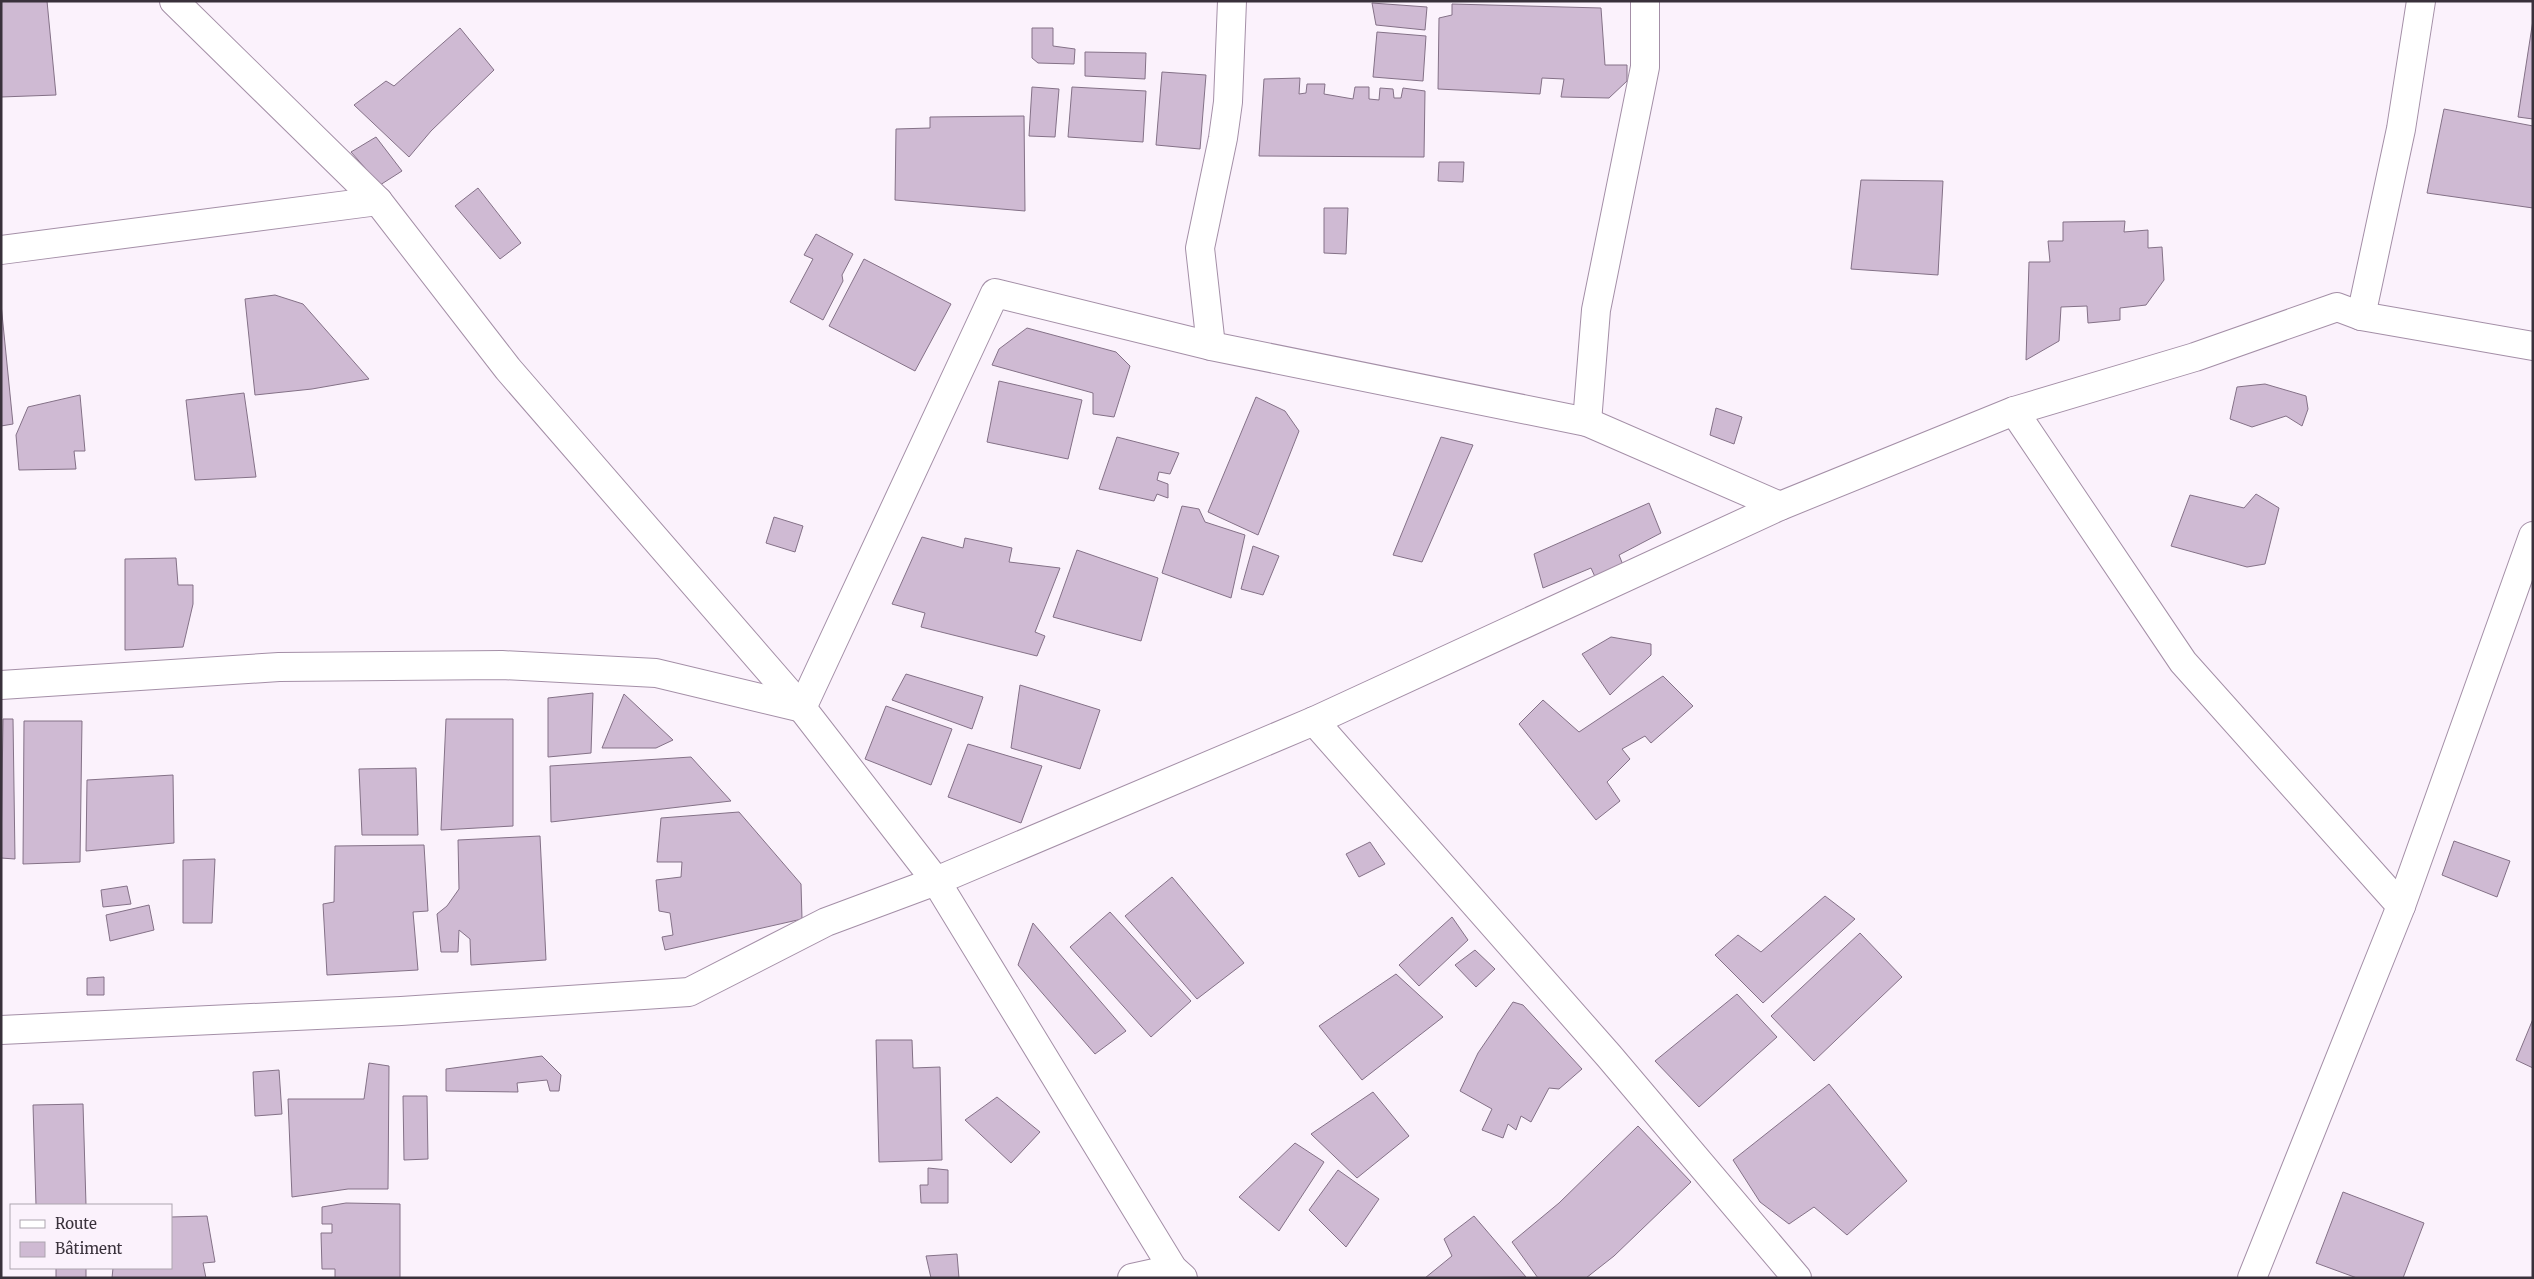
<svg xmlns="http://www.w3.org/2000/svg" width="2534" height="1279" viewBox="0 0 2534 1279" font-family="Merriweather,serif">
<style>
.building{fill:#cfbad3;stroke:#847187}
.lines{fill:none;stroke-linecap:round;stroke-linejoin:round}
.street-casing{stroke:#a48fa7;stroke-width:30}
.street{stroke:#fff;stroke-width:28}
</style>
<rect width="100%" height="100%" fill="#fbf2fc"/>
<g class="building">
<path d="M1,1H47L56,95L1,97Z"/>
<path d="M1372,3L1427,7L1425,30L1376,25Z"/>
<path d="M1452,4L1601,8L1605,65H1627V81L1609,98L1561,97L1564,79L1542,78L1540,94L1438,89L1439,18L1452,15Z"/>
<path d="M2533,20V119L2518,117Z"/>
<path d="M460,28L494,70L431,131L409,157L354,105L386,81L394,86Z"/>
<path d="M1032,28H1053V46L1075,49L1074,64L1038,63L1032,58Z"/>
<path d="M1377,32L1426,36L1423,81L1373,77Z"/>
<path d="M1085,52L1146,53L1145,79L1085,76Z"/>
<path d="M1162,72L1206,75L1200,149L1156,145Z"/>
<path d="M1300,78L1299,94L1306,93L1307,84H1325L1324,94L1353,99L1355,87H1369V99L1379,100L1380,88L1393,89L1394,98H1401L1403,88L1425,91L1424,157L1259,156L1264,79Z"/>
<path d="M1032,87L1059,89L1055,137L1029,136Z"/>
<path d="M1072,87L1146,91L1143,142L1068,137Z"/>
<path d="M2444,109L2533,126V208L2427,193Z"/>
<path d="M1024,116L1025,211L895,200L896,129L930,128V117Z"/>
<path d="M376,137L402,171L380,185L351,152Z"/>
<path d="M1439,162H1464L1463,182L1438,181Z"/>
<path d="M1861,180L1943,181L1938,275L1851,269Z"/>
<path d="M478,188L521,243L500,259L455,206Z"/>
<path d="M1324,208H1348L1346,254L1324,253Z"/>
<path d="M2125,221L2124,232L2148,230V248L2162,247L2164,280L2146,305L2120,308V320L2088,323L2087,306L2061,307L2059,341L2026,360L2029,262H2050L2048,241H2063V222Z"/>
<path d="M816,234L853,254L842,275L843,281L823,320L790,302L813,259L804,255Z"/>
<path d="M864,259L951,304L915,371L829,326Z"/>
<path d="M275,295L303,304L369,379L312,389L255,395L245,299Z"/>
<path d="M1,304L13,424L1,426Z"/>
<path d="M1027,328L1116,352L1130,366L1114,417L1093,414V393L992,365L999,349Z"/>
<path d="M999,381L1082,400L1068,459L987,442Z"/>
<path d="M2265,384L2306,396L2308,409L2302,426L2286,416L2252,427L2230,419L2237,387Z"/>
<path d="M244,393L256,477L195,480L186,400Z"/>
<path d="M80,395L85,451H74L76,469L19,470L16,435L28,407Z"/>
<path d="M1256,397L1285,411L1299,431L1258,535L1208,512Z"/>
<path d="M1716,408L1742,417L1734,444L1710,435Z"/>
<path d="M1117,437L1179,453L1170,474L1159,472L1157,480L1168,484V498L1157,494L1154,501L1099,489Z"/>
<path d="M1441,437L1473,445L1422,562L1393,555Z"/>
<path d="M2256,494L2279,508L2265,564L2247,567L2171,546L2190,495L2244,508Z"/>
<path d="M1649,503L1661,533L1619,555L1623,565L1596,579L1591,568L1543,588L1534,554Z"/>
<path d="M1182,506L1199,509L1205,522L1245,535L1231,598L1162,573Z"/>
<path d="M774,517L803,526L795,552L766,543Z"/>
<path d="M922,537L963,548L965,538L1012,548L1009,562L1060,568L1035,632L1045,636L1037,656L921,627L925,613L892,604Z"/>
<path d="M1253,546L1279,556L1263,595L1241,589Z"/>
<path d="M1077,550L1158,578L1141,641L1053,617Z"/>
<path d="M176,558L178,585H193V604L183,647L125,650V559Z"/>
<path d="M1611,637L1651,644V655L1610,695L1582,654Z"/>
<path d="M906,674L983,697L972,729L892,700Z"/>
<path d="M1663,676L1693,706L1651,743L1645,736L1622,749L1630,759L1607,782L1620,801L1596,820L1519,724L1543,700L1579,732Z"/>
<path d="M1020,685L1100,710L1080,769L1011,748Z"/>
<path d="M593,693L591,753L548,757V698Z"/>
<path d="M624,694L673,740L656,748H602Z"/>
<path d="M886,706L952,729L931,785L865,759Z"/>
<path d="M3,719H13L15,859L1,858Z"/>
<path d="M446,719H513V826L441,830Z"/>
<path d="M24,721H82L80,862L23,864Z"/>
<path d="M968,744L1042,766L1021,823L948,797Z"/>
<path d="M691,757L731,801L551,822L550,766Z"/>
<path d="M416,768L418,835H362L359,769Z"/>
<path d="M173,775L174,843L86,851L87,780Z"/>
<path d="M739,812L801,884L802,919L665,950L662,937L673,935L670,913L659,911L656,880L681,877L682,862H657L661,818Z"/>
<path d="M540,836L546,960L471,965L470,939L459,930L458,952H441L437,914L447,906L459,889L458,840Z"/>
<path d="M2454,841L2510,861L2497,897L2442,875Z"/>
<path d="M1370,842L1385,864L1359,877L1346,854Z"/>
<path d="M424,845L428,911L413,912L418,970L327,975L323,904L334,902L335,846Z"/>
<path d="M215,859L212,923H183V860Z"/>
<path d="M1172,877L1244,963L1197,999L1125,916Z"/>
<path d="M127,886L131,904L103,907L101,890Z"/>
<path d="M1825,896L1855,919L1763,1003L1715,955L1738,935L1761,952Z"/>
<path d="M149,905L154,930L110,941L106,915Z"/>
<path d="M1110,912L1191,1001L1151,1037L1070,947Z"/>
<path d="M1452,917L1468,940L1419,986L1399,965Z"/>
<path d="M1033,923L1126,1031L1095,1054L1018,965Z"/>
<path d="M1860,933L1902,977L1814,1061L1771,1016Z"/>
<path d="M1475,950L1495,969L1476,987L1455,965Z"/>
<path d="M1396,974L1443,1017L1362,1080L1319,1026Z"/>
<path d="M104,977V995H87V978Z"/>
<path d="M1737,994L1777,1037L1699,1107L1655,1061Z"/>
<path d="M1513,1002L1523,1005L1582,1069L1559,1089L1549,1088L1531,1122L1521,1116L1516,1130L1508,1124L1503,1138L1482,1130L1492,1109L1460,1091L1478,1053Z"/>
<path d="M2533,1019V1068L2516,1060Z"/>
<path d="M876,1040H912L913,1068L940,1067L942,1160L879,1162Z"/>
<path d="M542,1056L561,1075L559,1091H550L547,1080L517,1083L518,1092L446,1091V1069Z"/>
<path d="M369,1063L389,1066L388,1189H348L292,1197L288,1099H364Z"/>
<path d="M279,1070L282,1114L255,1116L253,1072Z"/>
<path d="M1829,1084L1907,1181L1847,1235L1814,1207L1789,1224L1760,1202L1733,1160Z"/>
<path d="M1373,1092L1409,1136L1357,1178L1311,1134Z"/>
<path d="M403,1096H427L428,1159L404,1160Z"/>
<path d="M997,1097L1040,1132L1011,1163L965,1120Z"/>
<path d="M83,1104L86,1205H36L33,1105Z"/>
<path d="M1638,1126L1691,1182L1614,1256L1586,1278H1538L1512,1242L1559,1203Z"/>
<path d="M1295,1143L1324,1162L1279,1231L1239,1197Z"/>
<path d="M928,1168L948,1170V1203H921L920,1185H928Z"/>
<path d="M1338,1170L1379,1199L1346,1247L1309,1210Z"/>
<path d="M2343,1192L2424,1223L2403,1278H2357L2316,1263Z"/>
<path d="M346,1203L400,1204V1278H335V1269H322L321,1233H332V1224H322V1207Z"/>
<path d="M207,1216L215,1262L203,1263L206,1278H112L113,1268H171V1217Z"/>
<path d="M1474,1216L1526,1277L1425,1278L1452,1256L1444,1239Z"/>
<path d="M957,1254L959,1278H931L926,1256Z"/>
<rect x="56" y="1268" width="30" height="10"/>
</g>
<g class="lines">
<g class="street-casing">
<g id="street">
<path d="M174,1L378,201L508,369L802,708L936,881L1173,1269L1183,1278"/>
<path d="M1,250L378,201"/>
<path d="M2361,316L2401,129L2421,1"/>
<path d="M1211,346L1200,248L1223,138L1228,102L1232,1"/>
<path d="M2014,411L2183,662L2401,906"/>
<path d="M1587,422L1596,310L1645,67V1"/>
<path d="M1,685L279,667L502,665L656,673L802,708L995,293L1211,346L1587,422L1780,506"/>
<path d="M1314,721L1609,1056L1797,1278"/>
<path d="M1,1030L401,1011L689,992L826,922L936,881L1314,721L1780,506L2014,411L2195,357L2337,307L2361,316L2533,346"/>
<path d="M1132,1278L1173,1269"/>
<path d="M2252,1278L2401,906L2533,536"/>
</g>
</g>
<use href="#street" class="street"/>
</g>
<rect width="2534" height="1279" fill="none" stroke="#39313b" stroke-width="5"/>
<rect x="10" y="1204" width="162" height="65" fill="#fbf2fc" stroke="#ada5af"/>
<rect x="20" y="1220" width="25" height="8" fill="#ffffff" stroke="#ada5af"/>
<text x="55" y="1229" font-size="15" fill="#39313b">Route</text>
<rect x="20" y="1242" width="25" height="15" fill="#cfbad3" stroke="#ada5af"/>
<text x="55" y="1254" font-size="15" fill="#39313b">Bâtiment</text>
</svg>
